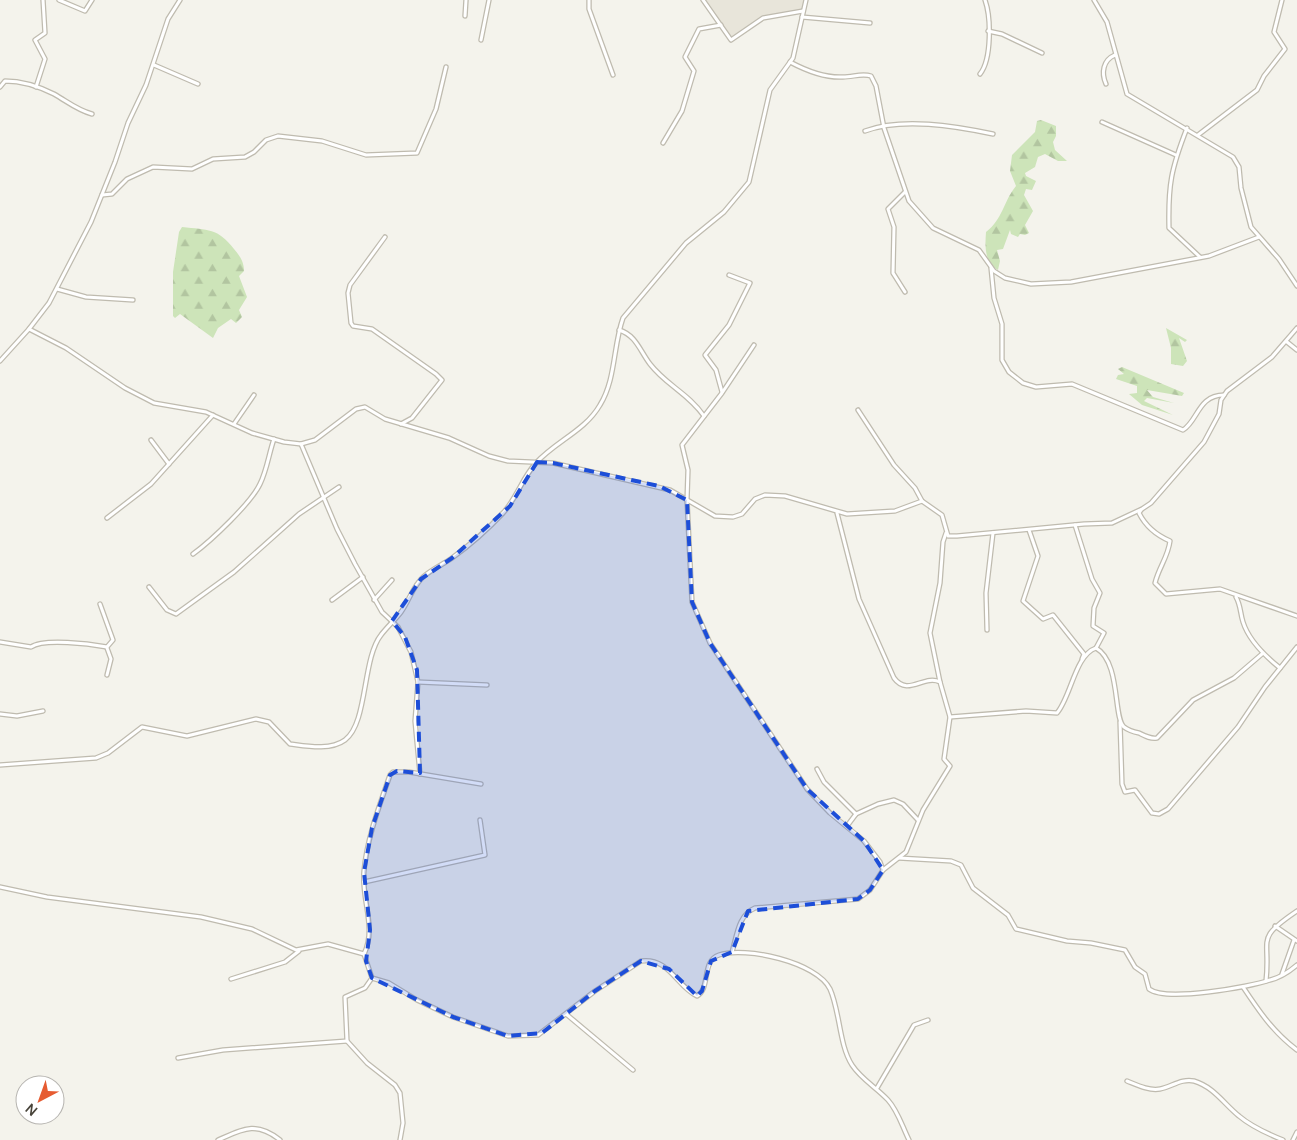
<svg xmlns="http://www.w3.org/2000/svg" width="1297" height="1140" viewBox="0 0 1297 1140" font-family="Manrope,sans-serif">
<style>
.residential{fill:#e8e5da}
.forest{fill:url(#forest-firs)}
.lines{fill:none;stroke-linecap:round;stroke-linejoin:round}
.minor-casing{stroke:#bfbbaf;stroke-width:5.5}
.minor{stroke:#fff;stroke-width:3}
.marked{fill:#1d4ed8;fill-opacity:0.2;stroke:#1d4ed8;stroke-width:4;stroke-dasharray:10 6;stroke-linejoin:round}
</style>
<defs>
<pattern id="forest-firs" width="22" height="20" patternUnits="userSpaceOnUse" patternTransform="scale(1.25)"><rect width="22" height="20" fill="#cde4b9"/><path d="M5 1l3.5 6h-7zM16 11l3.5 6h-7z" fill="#b2c5a0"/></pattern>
</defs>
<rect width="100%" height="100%" fill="#f4f3ec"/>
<path class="residential" d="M703,0H806L803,11L763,18L732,40Z"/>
<g class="forest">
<path d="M1041,120L1056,126V136L1053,142L1055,150L1067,161H1058L1045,154L1038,157L1035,167L1025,173L1026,176L1036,181L1032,190L1026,189L1024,195L1033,211L1025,225L1029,233L1025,235L1020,234L1018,237L1011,234L1010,230L1003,249L997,250L1000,261L998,270C984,262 985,246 986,232C1003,219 1003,202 1016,186L1010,171L1012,155L1035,132L1037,121Z"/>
<path d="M182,227C208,230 218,228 234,249C240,256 244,262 244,271L239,276L247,297L239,310L242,317L236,323L231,319L218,328L213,338L180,314L175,318L173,316V272L179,232Z"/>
<path d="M1166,328L1187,340L1185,342L1179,338L1187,361L1183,366L1171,364V348Z"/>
<path d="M1122,367L1184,393L1182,396L1147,390L1153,397L1174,403L1147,398L1144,401L1173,415L1142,405L1129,394L1137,393V386L1116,379L1118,375L1124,374L1118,369Z"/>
</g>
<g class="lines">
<g class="minor-casing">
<g id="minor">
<path d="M59,0L85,11L92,0"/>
<path d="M589,0V9L613,75"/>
<path d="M703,0L731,40L763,18L803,11"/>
<path d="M1094,0L1107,22L1127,94L1233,157L1239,167L1241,188L1251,227L1279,259L1297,286"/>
<path d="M465,16L466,0"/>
<path d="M802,17L870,23"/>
<path d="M988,31L1002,34L1042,53"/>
<path d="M481,40L489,0"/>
<path d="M790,62C805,70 826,78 843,77C853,77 862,73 871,76L876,86L884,128L909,201L933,228L979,250L994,271L1005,278L1031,284L1071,282L1209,256L1259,237"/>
<path d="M154,65L198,84"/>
<path d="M980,74C992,59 991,17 985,0"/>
<path d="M1106,84C1101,73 1103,60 1115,55"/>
<path d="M0,87L5,81C21,81 40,87 54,94C68,102 77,110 92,114"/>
<path d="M36,87L45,59L35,40L45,33L43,0"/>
<path d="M1102,122L1176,155"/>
<path d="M1187,128C1171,169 1168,185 1169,228L1200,257"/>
<path d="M865,131C902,117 955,126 993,134"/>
<path d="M1198,135L1257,90L1264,76L1285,49L1274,32L1282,0"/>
<path d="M663,143L682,111L694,71L685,57L699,29L721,25"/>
<path d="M905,192L888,209L894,227L893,273L905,292"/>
<path d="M102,195L112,194L127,179L153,167L192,169L213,159L245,157L254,152L266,140L278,136L322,141L366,155L417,153L436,109L446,67"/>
<path d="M385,237L350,285L348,293L351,323L353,326L372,329L436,374L442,380L412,418L401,424"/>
<path d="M991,268L994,298L1002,324V360L1009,372L1023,383L1036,387L1072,384L1183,430C1198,421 1198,395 1224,395"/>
<path d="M57,289L86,297L133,300"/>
<path d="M29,329L66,348L125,388L154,403L206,412L252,433L284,442L301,444L315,440L356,409L365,407L385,419L449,438L489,456L508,461L553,463L670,490L715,516L733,517L742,514L755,499L765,495L785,496L847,514L895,511L922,501L942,515L948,536H957L1084,524L1112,523L1142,509L1151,503L1204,442L1219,414L1221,400L1227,391L1272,357L1297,328"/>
<path d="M619,330C636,335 640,351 650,364C666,385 688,393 704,416"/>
<path d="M1287,342L1297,350"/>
<path d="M0,361L29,329L49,303L91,222L115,162L128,123L146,85L168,19L180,0"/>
<path d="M722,392L716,370L705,355L729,325L750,283L729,275"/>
<path d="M858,410L894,465L915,488L922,501"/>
<path d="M234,424L254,395"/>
<path d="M151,440L169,464"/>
<path d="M301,444L337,529L355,564L382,612L398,627L411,652L418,682L415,721L420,774"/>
<path d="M1141,510L1139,513C1146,527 1156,535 1170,541C1168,557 1159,567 1155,583L1166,594L1220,589L1297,616"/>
<path d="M837,513L859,599L894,678C908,697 924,674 940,682L950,717L944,759L950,766L923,810L906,852L883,870"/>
<path d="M107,518L151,484L213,415"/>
<path d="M1075,525L1092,579L1100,593L1094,608L1093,626L1104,633L1096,648"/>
<path d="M1029,530L1038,556L1023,601L1043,619L1053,615L1084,654L1082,659"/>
<path d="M193,554C211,541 251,503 260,484C267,470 269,453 274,439"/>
<path d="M149,587L167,610L176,614L234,572L299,514L339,487"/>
<path d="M1236,597C1241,606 1240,613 1243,622C1249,641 1265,656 1280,668"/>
<path d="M332,600L363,577"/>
<path d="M374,600L392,580"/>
<path d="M987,630L986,593L993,533"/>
<path d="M0,642L31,647C44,638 90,644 107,647L113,640L100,604"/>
<path d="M107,675L111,659L107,648"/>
<path d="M418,682L487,685"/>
<path d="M940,682L930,633L940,583L943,542L946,533"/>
<path d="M0,714L17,716L43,711"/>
<path d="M950,717L1026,711L1057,713C1071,697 1075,655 1096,648C1121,662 1113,718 1124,727C1128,730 1134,732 1139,733C1145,736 1150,739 1157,738L1193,700L1234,678L1262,654"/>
<path d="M1120,722L1122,784L1125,792L1135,790L1152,813L1159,814L1168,809L1238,727L1265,687L1297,647"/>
<path d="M0,765L96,758L108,753L142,727L187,736L256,719L269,722L290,744C306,746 330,751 345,740C368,723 362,659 381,635C387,627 395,620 401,612C409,601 413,586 423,577C432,569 442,565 452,558C470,545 488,529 503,513C517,498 522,478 536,463C556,441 585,431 600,405C616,379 613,346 623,318L686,243L724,212L749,182L770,90L793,58L806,0"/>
<path d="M817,769L824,782L856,814"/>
<path d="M847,826L856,814L878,804L894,800L903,804L918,820"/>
<path d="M899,858L951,861L961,865L973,888L1008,915L1016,929L1067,941L1091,943L1125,950L1135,967L1145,974L1149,989C1166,1002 1249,987 1270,980C1279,978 1290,971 1297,965"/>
<path d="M364,882L485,855L480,820"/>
<path d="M0,887L47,897L201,917L252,929L296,950L328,944L364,954"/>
<path d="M1275,926L1297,941"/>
<path d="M732,952C737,936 738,915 755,908L858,899L870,890L883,870L880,862L864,841L830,813L807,789L710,643L692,602L687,500L688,470L682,445L722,393L754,345"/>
<path d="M1282,974L1294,940"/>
<path d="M372,978L389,983L417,1000L453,1017L508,1036L538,1035L595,991L641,961C669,957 677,987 697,996C711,988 701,961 719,955C745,946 817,962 830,989C840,1011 839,1045 852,1065C861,1079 877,1088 888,1100C898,1111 902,1126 909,1140"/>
<path d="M231,979L285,962L299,951"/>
<path d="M1266,981C1271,937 1254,940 1297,911"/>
<path d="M1243,987C1259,1011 1273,1032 1297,1050"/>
<path d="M566,1014L633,1070"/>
<path d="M178,1058L223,1050L347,1041"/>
<path d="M1127,1081C1137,1085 1149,1091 1160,1089C1171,1087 1182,1078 1194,1081C1214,1087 1224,1104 1239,1116C1252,1127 1268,1134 1283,1140"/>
<path d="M877,1088L914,1025L928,1020"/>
<path d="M218,1140C243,1129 256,1121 280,1140"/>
<path d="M400,1140L403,1123L400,1093L395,1085L367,1063L347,1041L345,997L365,988L372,978L364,954C377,928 361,899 364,871C367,838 379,807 390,775L393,772H409L481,784"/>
<path d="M1293,1140L1297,1132"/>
</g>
</g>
<use href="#minor" class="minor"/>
</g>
<path class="marked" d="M537,462L553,463L659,486L687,500L692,602L710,643L807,789L864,841L883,870L870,890L858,899L748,911L732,952L711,961L702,991L697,996L669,969L641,961L595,991L542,1033L508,1036L453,1017L372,978L366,961L370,930L364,872L372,828L390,775L397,771L420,773L417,670L405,637L392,621L421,579L452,558L510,506Z"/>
<g transform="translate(40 1100) rotate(221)"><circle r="24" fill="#ffffff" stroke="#b6b4b0"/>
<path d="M0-4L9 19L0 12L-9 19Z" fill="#e65b31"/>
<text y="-8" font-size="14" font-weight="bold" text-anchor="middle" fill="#48443a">N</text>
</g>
</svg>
